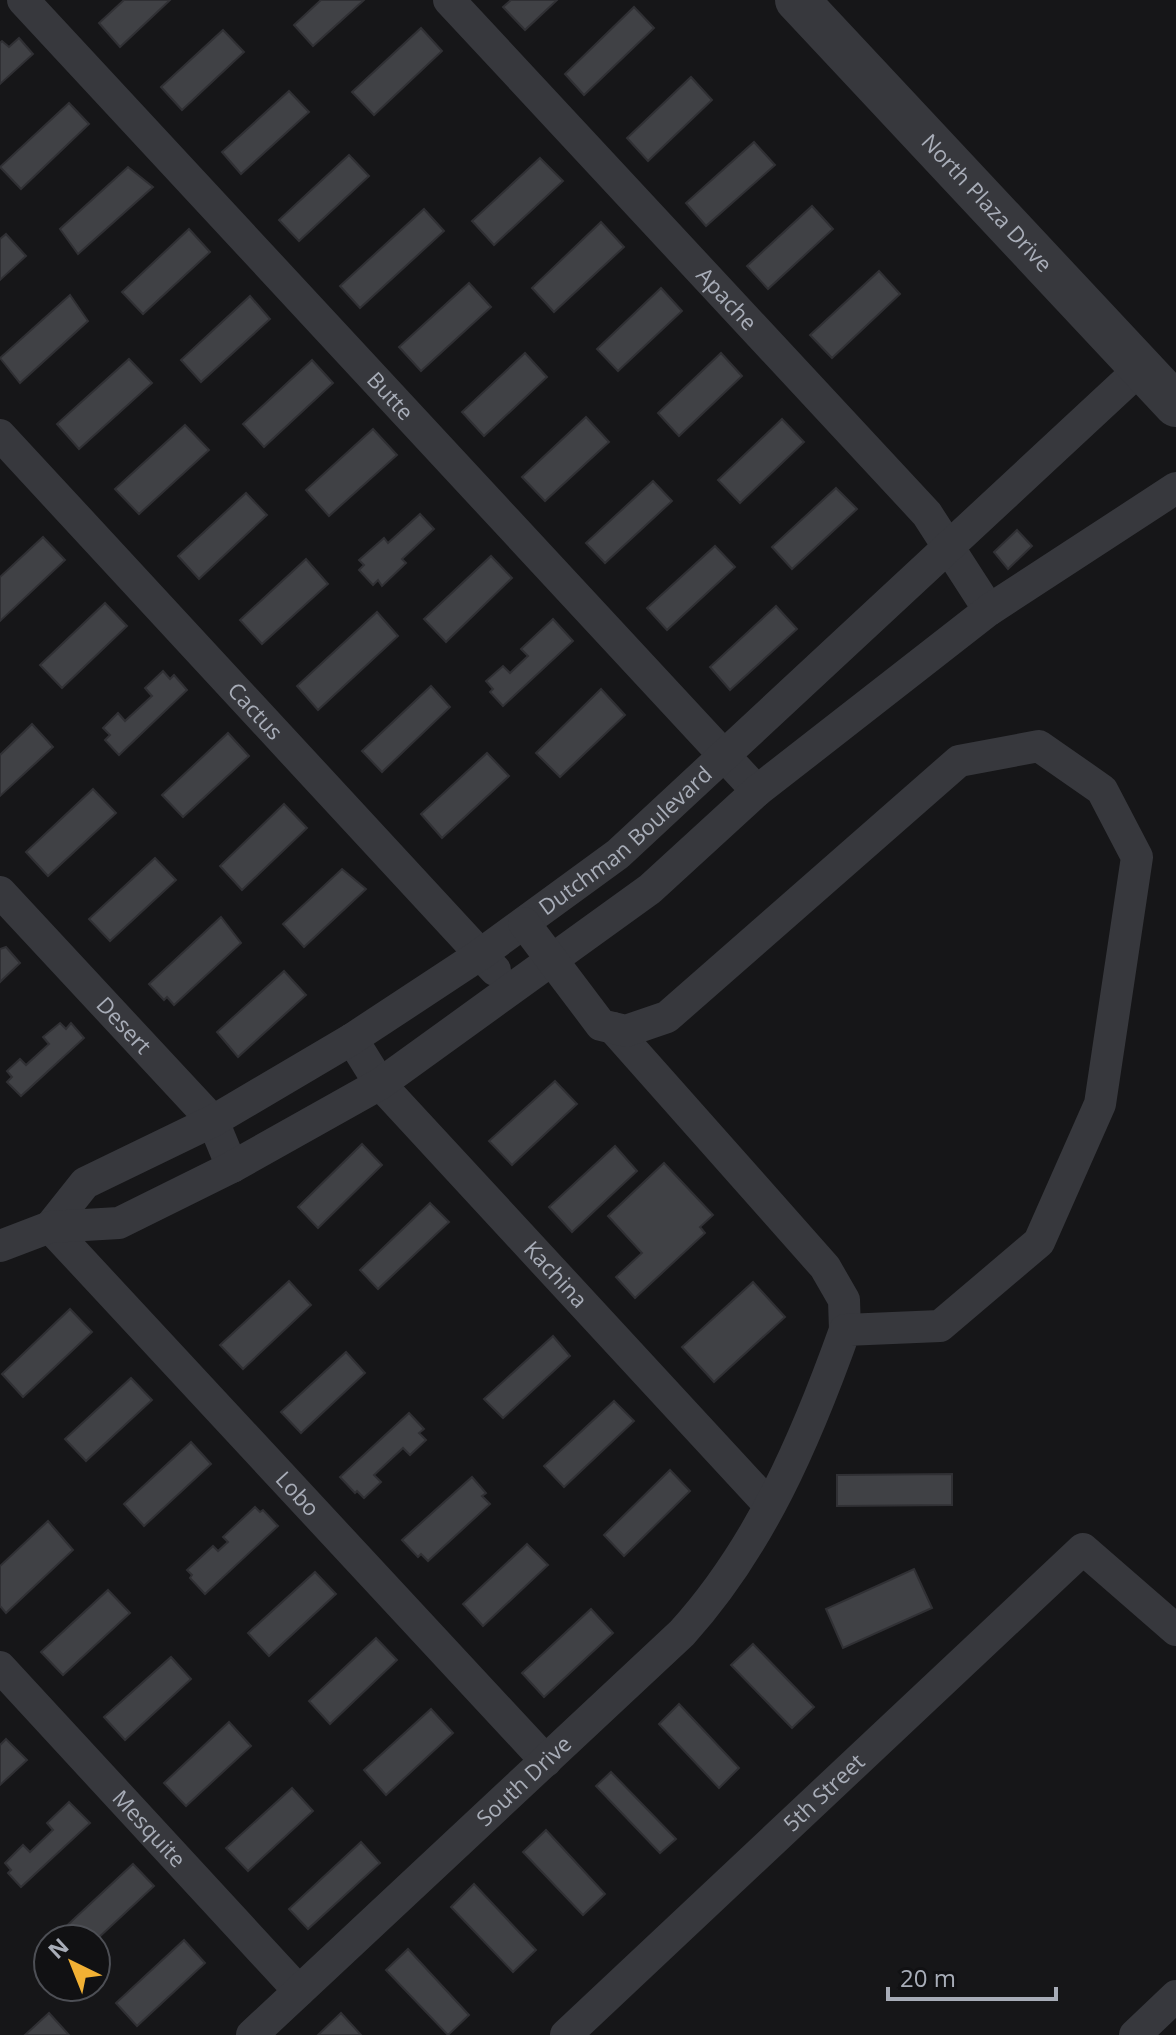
<svg xmlns="http://www.w3.org/2000/svg" width="1176" height="2035" viewBox="0 0 1176 2035" font-family="'Open Sans',sans-serif">
<style>
.building{fill:#404145;stroke:#303034;stroke-width:2}
.lines{fill:none;stroke-linecap:round;stroke-linejoin:round}
.lane{stroke:#37383d;stroke-width:32}
.street{stroke:#37383d;stroke-width:44}
.labels{text-anchor:middle;stroke-width:7;stroke-linejoin:round;paint-order:stroke}
.street-label{font-size:22px;fill:#a8adb8;stroke:#111113}
</style>
<rect width="100%" height="100%" fill="#161618"/>
<g class="building">
<path d="M124,0H170L120,47L99,23Z"/>
<path d="M321,0H364L313,46L294,25Z"/>
<path d="M511,0H557L525,30L503,7Z"/>
<path d="M634,7L654,28L584,95L565,74Z"/>
<path d="M421,28L442,51L374,115L352,92Z"/>
<path d="M223,30L244,52L182,110L161,87Z"/>
<path d="M19,38L33,54L0,84V43L2,41L9,47Z"/>
<path d="M691,77L712,100L648,161L627,138Z"/>
<path d="M289,91L309,112L241,174L222,152Z"/>
<path d="M69,103L89,124L21,189L0,167Z"/>
<path d="M754,142L775,165L706,226L686,203Z"/>
<path d="M349,155L369,176L299,241L279,220Z"/>
<path d="M540,158L563,181L494,245L472,221Z"/>
<path d="M128,167L153,187L78,254L60,229Z"/>
<path d="M812,206L833,229L768,289L747,266Z"/>
<path d="M424,209L444,231L360,308L340,286Z"/>
<path d="M601,222L624,247L554,312L532,288Z"/>
<path d="M189,229L210,252L143,314L122,292Z"/>
<path d="M6,234L26,256L0,280V239Z"/>
<path d="M879,271L900,294L832,358L810,335Z"/>
<path d="M469,283L491,307L421,371L399,347Z"/>
<path d="M661,288L682,311L618,371L597,349Z"/>
<path d="M70,295L88,321L20,383L0,358Z"/>
<path d="M250,296L270,319L201,382L181,360Z"/>
<path d="M525,353L547,377L484,436L462,412Z"/>
<path d="M721,353L742,376L679,436L658,413Z"/>
<path d="M129,359L152,383L79,449L57,424Z"/>
<path d="M312,360L333,383L264,447L243,424Z"/>
<path d="M586,417L609,442L545,501L522,477Z"/>
<path d="M782,419L804,442L740,503L718,480Z"/>
<path d="M185,425L209,450L139,514L115,489Z"/>
<path d="M373,429L397,455L329,516L306,490Z"/>
<path d="M653,481L672,501L605,563L586,543Z"/>
<path d="M836,488L857,509L792,569L772,547Z"/>
<path d="M246,493L267,515L199,579L178,556Z"/>
<path d="M420,514L434,529L402,559L406,563L382,586L378,580L373,585L359,570L364,565L359,560L384,538L388,543Z"/>
<path d="M1017,530L1032,546L1008,569L994,552Z"/>
<path d="M43,537L65,560L0,621V577Z"/>
<path d="M715,546L735,567L667,630L647,608Z"/>
<path d="M491,556L512,578L446,642L424,619Z"/>
<path d="M306,559L328,584L262,644L240,620Z"/>
<path d="M105,603L127,626L62,688L40,665Z"/>
<path d="M776,606L797,629L730,690L710,667Z"/>
<path d="M377,612L398,636L318,710L297,686Z"/>
<path d="M553,619L573,641L503,706L490,692L493,689L486,681L503,666L510,673L528,656L521,649Z"/>
<path d="M163,671L170,679L174,675L187,690L119,755L105,740L110,735L103,728L118,713L125,721L152,696L145,688Z"/>
<path d="M431,686L450,707L382,772L362,751Z"/>
<path d="M601,689L625,715L560,777L536,753Z"/>
<path d="M32,724L53,747L0,796V755Z"/>
<path d="M228,733L249,756L183,817L162,795Z"/>
<path d="M487,753L509,776L442,838L421,814Z"/>
<path d="M93,789L116,813L48,876L26,852Z"/>
<path d="M284,804L307,828L242,890L220,866Z"/>
<path d="M155,858L176,880L110,941L89,919Z"/>
<path d="M342,869L366,889L304,947L283,924Z"/>
<path d="M221,917L241,943L174,1005L167,997L164,1000L149,984Z"/>
<path d="M6,947L20,963L0,982V949Z"/>
<path d="M284,971L306,995L238,1057L217,1032Z"/>
<path d="M60,1023L66,1029L71,1023L84,1038L21,1096L7,1082L12,1077L7,1071L20,1059L26,1065L49,1044L43,1037Z"/>
<path d="M555,1081L577,1104L512,1165L489,1141Z"/>
<path d="M362,1144L382,1165L318,1228L298,1207Z"/>
<path d="M615,1146L637,1171L572,1232L549,1207Z"/>
<path d="M664,1163L713,1215L700,1227L705,1233L635,1298L616,1277L642,1253L608,1216Z"/>
<path d="M430,1203L449,1222L378,1289L360,1270Z"/>
<path d="M289,1281L311,1305L243,1369L220,1345Z"/>
<path d="M753,1282L785,1317L714,1382L682,1347Z"/>
<path d="M70,1309L92,1332L23,1397L2,1374Z"/>
<path d="M553,1336L570,1356L503,1418L484,1399Z"/>
<path d="M346,1352L365,1373L301,1433L281,1412Z"/>
<path d="M131,1378L152,1400L86,1461L65,1439Z"/>
<path d="M614,1401L634,1421L564,1487L544,1466Z"/>
<path d="M409,1413L424,1429L419,1433L426,1440L410,1455L403,1448L374,1475L381,1482L364,1498L357,1491L355,1493L340,1477Z"/>
<path d="M191,1442L211,1464L144,1526L124,1504Z"/>
<path d="M670,1470L690,1491L624,1556L604,1535Z"/>
<path d="M952,1474V1505L837,1506V1475Z"/>
<path d="M472,1477L486,1493L482,1496L490,1504L428,1561L421,1554L418,1557L402,1540Z"/>
<path d="M255,1507L260,1512L263,1510L278,1526L205,1594L190,1578L192,1575L187,1570L213,1546L218,1551L228,1542L223,1537Z"/>
<path d="M48,1521L73,1550L6,1613L0,1606V1566Z"/>
<path d="M527,1544L548,1565L483,1626L463,1604Z"/>
<path d="M914,1569L932,1608L843,1648L826,1609Z"/>
<path d="M315,1572L336,1594L269,1656L248,1633Z"/>
<path d="M108,1590L130,1613L63,1675L41,1652Z"/>
<path d="M591,1609L613,1633L544,1697L522,1673Z"/>
<path d="M376,1638L397,1660L330,1724L309,1701Z"/>
<path d="M753,1644L814,1707L792,1728L731,1665Z"/>
<path d="M171,1657L191,1679L125,1740L104,1717Z"/>
<path d="M679,1704L739,1768L719,1788L659,1724Z"/>
<path d="M431,1709L453,1733L386,1795L364,1770Z"/>
<path d="M229,1722L251,1746L186,1806L164,1783Z"/>
<path d="M6,1739L27,1760L0,1785V1745Z"/>
<path d="M611,1772L676,1839L660,1853L596,1786Z"/>
<path d="M292,1788L313,1811L248,1871L226,1848Z"/>
<path d="M69,1802L90,1823L21,1887L8,1873L11,1870L5,1863L23,1845L30,1852L53,1830L47,1823Z"/>
<path d="M546,1830L605,1894L583,1915L523,1852Z"/>
<path d="M361,1842L380,1863L308,1929L289,1909Z"/>
<path d="M133,1864L154,1886L96,1940L66,1939L60,1932Z"/>
<path d="M474,1884L536,1950L513,1972L451,1907Z"/>
<path d="M184,1940L205,1963L137,2026L116,2003Z"/>
<path d="M408,1949L469,2015L448,2035L386,1970Z"/>
<path d="M49,2013L69,2035H25Z"/>
<path d="M341,2013L361,2035H318Z"/>
</g>
<g class="lines">
<g class="lane">
<path id="s1" d="M23,0L757,791"/>
<path id="s2" d="M449,0L927,514L989,610"/>
<path id="s3" d="M0,435L495,970"/>
<path id="s4" d="M0,892L213,1121L232,1167"/>
<path d="M613,1028L825,1267L844,1300L845,1330"/>
<path id="s5" d="M352,1039L380,1084L769,1505"/>
<path id="s6" d="M50,1227L85,1183L213,1121L352,1039L481,954L618,854L1141,368"/>
<path id="s7" d="M50,1227L546,1761"/>
<path d="M0,1246L50,1227L119,1223L232,1167L380,1084L650,889L757,791L989,610L1176,488"/>
<path id="s8" d="M0,1667L299,1991"/>
<path id="s9" d="M252,2035L682,1633C760,1547 806,1439 845,1330L940,1326L1039,1242L1100,1104L1137,857L1102,790L1039,746L959,761L667,1017L626,1031L601,1025L524,923"/>
<path id="s10" d="M566,2035L1083,1549L1176,1630"/>
<path d="M1135,2035L1176,1996"/>
</g>
<path class="street" id="s11" d="M797,0L1176,405"/>
</g>
<g class="labels">
<g class="street-label">
<text dy="8" stroke="none"><textPath href="#s11" startOffset="278">North Plaza Drive</textPath></text>
<text dy="8" stroke="none"><textPath href="#s2" startOffset="408">Apache</textPath></text>
<text dy="8" stroke="none"><textPath href="#s1" startOffset="540">Butte</textPath></text>
<text dy="8" stroke="none"><textPath href="#s3" startOffset="376">Cactus</textPath></text>
<text dy="8" stroke="none"><textPath href="#s6" startOffset="698">Dutchman Boulevard</textPath></text>
<text dy="8" stroke="none"><textPath href="#s4" startOffset="182">Desert</textPath></text>
<text dy="8" stroke="none"><textPath href="#s5" startOffset="312">Kachina</textPath></text>
<text dy="8" stroke="none"><textPath href="#s7" startOffset="364">Lobo</textPath></text>
<text dy="8" stroke="none"><textPath href="#s9" startOffset="372">South Drive</textPath></text>
<text dy="8" stroke="none"><textPath href="#s10" startOffset="354">5th Street</textPath></text>
<text dy="8" stroke="none"><textPath href="#s8" startOffset="220">Mesquite</textPath></text>
</g>
</g>
<g transform="translate(72 1963) rotate(317)"><circle r="38" fill="#111113" stroke="#4d4f55" stroke-width="2"/>
<path d="M0-6L14 30L0 20L-14 30Z" fill="#f2b134"/>
<text y="-12" font-size="22" font-weight="bold" text-anchor="middle" fill="#a8adb8">N</text>
</g>
<path d="M888 1987v12h168v-12" fill="none" stroke="#a8adb8" stroke-width="4"/>
<text x="900" y="1987" font-size="24" fill="#a8adb8" stroke="#111113" stroke-width="6" paint-order="stroke">20 m</text>
</svg>
